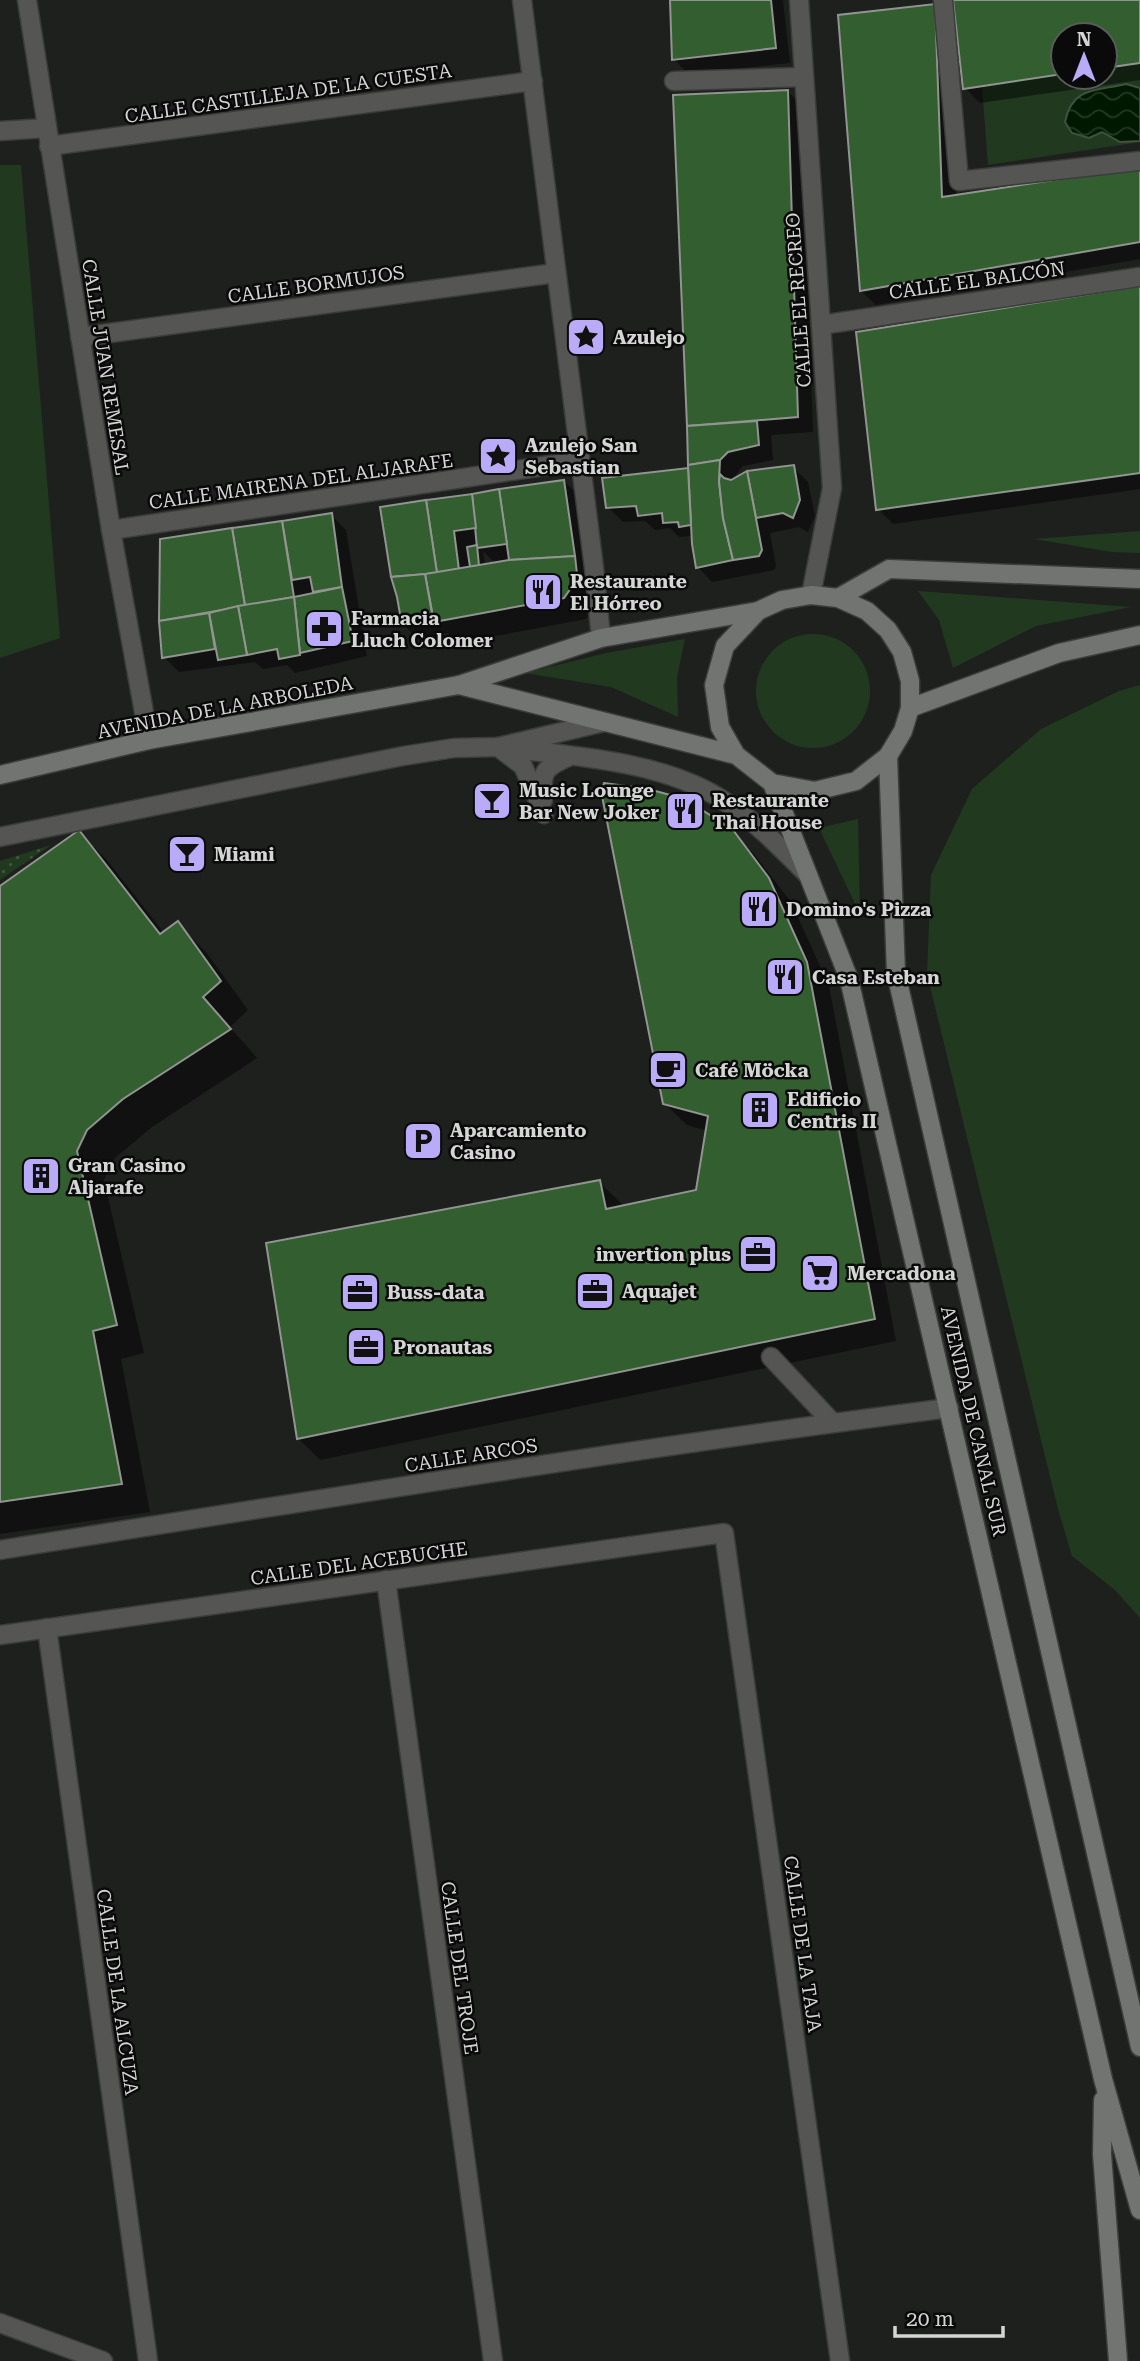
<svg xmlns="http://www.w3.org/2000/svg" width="1140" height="2361" viewBox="0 0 1140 2361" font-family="'Roboto Serif',serif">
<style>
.green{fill:#213a1f}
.garden{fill:url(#garden-dots)}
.water{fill:url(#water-waves);stroke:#405140;stroke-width:2}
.shadow{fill:#0007;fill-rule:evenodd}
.building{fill:#335e30;stroke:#919491;stroke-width:2}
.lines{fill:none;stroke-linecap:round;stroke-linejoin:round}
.lane-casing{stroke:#3b3d3b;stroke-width:21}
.street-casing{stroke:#3b3d3b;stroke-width:21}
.secondary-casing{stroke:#3b3d3b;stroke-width:21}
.lane{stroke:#555654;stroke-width:18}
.street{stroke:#555654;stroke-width:18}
.secondary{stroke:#727472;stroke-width:18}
.labels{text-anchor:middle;stroke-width:5;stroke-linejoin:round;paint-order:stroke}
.street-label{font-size:19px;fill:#d4d6d4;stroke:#090a09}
.poi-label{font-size:19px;font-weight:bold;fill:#d4d6d4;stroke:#090a09;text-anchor:start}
</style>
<defs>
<pattern id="garden-dots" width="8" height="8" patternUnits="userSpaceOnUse" patternTransform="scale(1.75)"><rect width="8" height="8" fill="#213a1f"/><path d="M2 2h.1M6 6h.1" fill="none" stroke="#40563f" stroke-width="1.8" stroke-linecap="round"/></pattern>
<pattern id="water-waves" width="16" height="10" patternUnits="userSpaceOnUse" patternTransform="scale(1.75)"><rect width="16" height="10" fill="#001800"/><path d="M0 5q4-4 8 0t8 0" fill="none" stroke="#243924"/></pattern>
</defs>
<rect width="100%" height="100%" fill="#1e201e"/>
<g class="green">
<path d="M1140,60V142L988,165L982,86L1063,73V77H1105V66Z"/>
<path d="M0,165H21L60,638L0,658Z"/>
<path d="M1140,531V553L1112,552L1034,539Z"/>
<path d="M918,591L1131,607L1036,626L953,668L939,620Z"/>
<circle cx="813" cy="691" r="57"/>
<path d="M685,639L677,677L678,717L611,687L525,673L606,653Z"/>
<path d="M1140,685V1618L1115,1590L1072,1556L1058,1509L927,974L931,875L972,789L1041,729L1119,691Z"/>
<path d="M858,819L860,914L819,828Z"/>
</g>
<path class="garden" d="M51,845L0,880V861Z"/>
<path class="water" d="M1126,84L1140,88V141L1120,142L1102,132L1089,138L1072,133L1065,122C1072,86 1098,91 1126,84Z"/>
<g class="shadow">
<path d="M672,0H783L790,63L688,74L674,59Z"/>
<path d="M954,0H1140V80L980,103L965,88ZM1063,35H1105V77H1063Z"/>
<path d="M934,6L949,21L956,196L1140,169V259L876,305L861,291Z"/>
<path d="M788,92L803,106L813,432L771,435L773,460L743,466L735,476V479L748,472L793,467L808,482L815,516L808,532L799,527L770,533L776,566L774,570L712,582L698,567L694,540L691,536L679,537L670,528L655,530L645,521L623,522L608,507L604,480L690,470L675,96Z"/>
<path d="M1140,287V489L893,524L878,509Z"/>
<path d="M564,481L579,496L596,605L586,619L458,643L448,633L418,639L403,624L382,508ZM483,551L496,564L485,565Z"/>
<path d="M331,515L346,530L367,656L295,673L287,665L263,669L255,662L179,672L164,657L161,621L162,540Z"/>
<path d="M731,831L754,854L791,902L829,986L896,1341L320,1460L298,1438L599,1182L622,1204V1207L697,1192L708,1131L687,1125L664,1103Z"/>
<path d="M79,832L107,860L164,933L178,924L206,952L248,1010L230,1027L257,1058L152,1127L115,1158L104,1180L144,1353L121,1359L150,1512L0,1534V889Z"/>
</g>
<g class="building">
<path d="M670,0H771L776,48L672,60Z"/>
<path d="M953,0H1140V63L1105,68V35H1063V74L963,89Z"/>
<path d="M935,4L942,197L1140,167V242L860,291L838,15Z"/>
<path d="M788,90L798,417L687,426L673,95Z"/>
<path d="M1140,286V473L876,510L856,332Z"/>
<path d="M757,421L759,445L728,452L720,460L688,465L687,426Z"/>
<path d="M720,460L719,481L723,518L733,560L696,568L692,544L688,465Z"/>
<path d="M794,465L800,500L793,518L783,513L756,518L747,471Z"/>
<path d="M688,468L691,525L679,527L678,522L663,523L662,513L638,516L636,506L606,508L602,478Z"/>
<path d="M747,471L762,550L759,556L733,560L723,518L719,481L720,474L724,478L731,480Z"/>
<path d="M564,480L575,556L509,560L499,489Z"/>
<path d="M499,489L507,544L477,548L472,494Z"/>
<path d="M472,494L476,528L454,531L459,570L437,573L426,500Z"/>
<path d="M426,500L437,573L391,577L380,507Z"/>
<path d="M332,513L342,587L313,592L310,577L292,580L282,521Z"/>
<path d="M282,521L294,597L245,606L232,528Z"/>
<path d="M232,528L245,606L159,621L160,539Z"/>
<path d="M477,545L479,566L470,567L467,547Z"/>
<path d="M575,556L577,574H574L575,582L564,598L434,622L425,574L509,560Z"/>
<path d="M425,574L433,619L402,625L397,597L391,577Z"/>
<path d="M342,587L353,641L300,653L294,597Z"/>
<path d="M294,597L300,655L279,659L277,649L247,655L238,606Z"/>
<path d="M238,606L247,655L218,660L209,613Z"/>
<path d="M209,613L215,649L162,658L159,621Z"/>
<path d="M604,783L648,789L685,799L733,830L769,878L807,962L875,1319L297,1439L266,1243L600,1180L606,1209L696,1190L708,1116L663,1104L601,791Z"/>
<path d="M79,830L160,934L178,921L221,981L203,997L231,1029L123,1099L87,1130L77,1151L117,1325L93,1331L122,1484L0,1502V886Z"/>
</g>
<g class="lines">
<g class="lane-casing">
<g id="lane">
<path d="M498,747L523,766L544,814"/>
<path d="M512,749C579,756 668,763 724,801C755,821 782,849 808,875"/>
<path d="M543,800C541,770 544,768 570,756"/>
<path d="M0,837L403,756L454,748L498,747L604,722"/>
<path d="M771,1357L832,1422"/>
</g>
</g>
<g class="street-casing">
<g id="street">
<path d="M27,0L111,530L149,740"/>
<path d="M522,0L594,568L601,638"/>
<path d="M799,0L832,488L811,595"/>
<path d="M943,0L959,181L1140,161"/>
<path d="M674,81L803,77"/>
<path d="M0,131L47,128"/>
<path d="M49,146L533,81"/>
<path d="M821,325L1140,277"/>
<path d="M80,337L556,273"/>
<path d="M111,530L579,461"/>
<path d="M0,1550C316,1500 632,1448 949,1408"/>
<path d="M386,1580L493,2361"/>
<path d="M47,1628L148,2361"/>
<path d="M0,1635L724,1533L840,2361"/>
<path d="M0,2323L103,2361"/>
</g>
</g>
<g class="secondary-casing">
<g id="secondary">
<path d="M838,598L889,569L1140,579"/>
<path d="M459,685L736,755L772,783L815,791L856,781L888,756L903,731L910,708V681L902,652L888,630L867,611L838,598L811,595L782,600L758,611L725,646L714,685L720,727L736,755"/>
<path d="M910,708L1059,653L1140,635"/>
<path d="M888,756L896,973L1140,2047"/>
<path d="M0,775L149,740L459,685L601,638L758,611"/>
<path d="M772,783L849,979L1103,2079L1140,2210"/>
<path d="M1103,2100L1102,2154L1118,2361"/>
</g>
</g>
<use href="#lane" class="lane"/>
<use href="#street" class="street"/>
<use href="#secondary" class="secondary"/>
</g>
<defs>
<g id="sight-square" transform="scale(2.0125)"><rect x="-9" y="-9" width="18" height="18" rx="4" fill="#b9abf7" stroke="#090a09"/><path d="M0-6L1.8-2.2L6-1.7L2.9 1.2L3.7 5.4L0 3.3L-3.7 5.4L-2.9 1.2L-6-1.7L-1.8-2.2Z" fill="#111"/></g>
<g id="restaurant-square" transform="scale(2.0125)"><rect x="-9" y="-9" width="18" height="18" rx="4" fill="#b9abf7" stroke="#090a09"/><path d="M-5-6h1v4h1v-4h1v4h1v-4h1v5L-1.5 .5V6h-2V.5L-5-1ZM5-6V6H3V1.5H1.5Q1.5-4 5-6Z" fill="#111"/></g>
<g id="pharmacy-square" transform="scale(2.0125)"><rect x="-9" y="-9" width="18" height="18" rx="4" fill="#b9abf7" stroke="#090a09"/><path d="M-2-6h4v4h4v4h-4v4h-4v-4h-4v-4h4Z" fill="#111"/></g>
<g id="bar-square" transform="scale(2.0125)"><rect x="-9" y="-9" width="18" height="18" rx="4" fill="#b9abf7" stroke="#090a09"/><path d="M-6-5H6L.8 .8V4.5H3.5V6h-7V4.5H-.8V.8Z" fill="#111"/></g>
<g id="cafe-square" transform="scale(2.0125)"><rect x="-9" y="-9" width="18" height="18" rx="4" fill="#b9abf7" stroke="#090a09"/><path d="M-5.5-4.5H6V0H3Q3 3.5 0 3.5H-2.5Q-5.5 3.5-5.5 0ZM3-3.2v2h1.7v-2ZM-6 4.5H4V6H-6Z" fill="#111"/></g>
<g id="building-square" transform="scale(2.0125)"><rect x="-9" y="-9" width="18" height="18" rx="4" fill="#b9abf7" stroke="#090a09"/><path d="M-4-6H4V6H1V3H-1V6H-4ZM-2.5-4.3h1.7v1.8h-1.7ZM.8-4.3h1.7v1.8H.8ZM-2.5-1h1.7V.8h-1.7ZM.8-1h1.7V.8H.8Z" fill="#111"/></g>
<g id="parking-square" transform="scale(2.0125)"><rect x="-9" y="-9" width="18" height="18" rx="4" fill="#b9abf7" stroke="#090a09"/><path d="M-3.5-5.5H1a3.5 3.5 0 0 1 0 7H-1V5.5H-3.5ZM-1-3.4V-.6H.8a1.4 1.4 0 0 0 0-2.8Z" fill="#111"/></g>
<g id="office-square" transform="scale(2.0125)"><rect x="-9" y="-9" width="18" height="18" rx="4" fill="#b9abf7" stroke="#090a09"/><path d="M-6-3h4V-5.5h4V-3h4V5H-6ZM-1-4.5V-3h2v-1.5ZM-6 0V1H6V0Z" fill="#111"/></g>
<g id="supermarket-square" transform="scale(2.0125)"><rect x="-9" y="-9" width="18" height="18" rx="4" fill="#b9abf7" stroke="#090a09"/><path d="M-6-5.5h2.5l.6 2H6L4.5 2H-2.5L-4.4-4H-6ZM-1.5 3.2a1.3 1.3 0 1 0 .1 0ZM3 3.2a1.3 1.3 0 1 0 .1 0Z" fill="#111"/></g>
</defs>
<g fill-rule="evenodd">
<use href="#sight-square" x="586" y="337"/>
<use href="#sight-square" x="498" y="456"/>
<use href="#restaurant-square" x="543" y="592"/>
<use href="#pharmacy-square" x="324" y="629"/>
<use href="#bar-square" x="492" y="801"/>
<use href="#restaurant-square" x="685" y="811"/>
<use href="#bar-square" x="187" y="854"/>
<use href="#restaurant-square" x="759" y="909"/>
<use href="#restaurant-square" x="785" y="977"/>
<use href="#cafe-square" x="668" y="1070"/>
<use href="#building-square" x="760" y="1110"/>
<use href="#parking-square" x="423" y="1141"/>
<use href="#building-square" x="41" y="1176"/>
<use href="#office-square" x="758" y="1254"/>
<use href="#supermarket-square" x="820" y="1273"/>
<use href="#office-square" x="595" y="1291"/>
<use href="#office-square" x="360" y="1292"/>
<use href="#office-square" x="366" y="1347"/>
</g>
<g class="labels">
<g class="street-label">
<text transform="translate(288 93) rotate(-8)" y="7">CALLE CASTILLEJA DE LA CUESTA</text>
<text transform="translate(977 280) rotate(-8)" y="7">CALLE EL BALCÓN</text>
<text transform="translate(316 284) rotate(-8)" y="7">CALLE BORMUJOS</text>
<text transform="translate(798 300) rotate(-94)" y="7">CALLE EL RECREO</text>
<text transform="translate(106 367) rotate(81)" y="7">CALLE JUAN REMESAL</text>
<text transform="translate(301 481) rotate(-8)" y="7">CALLE MAIRENA DEL ALJARAFE</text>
<text transform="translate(225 707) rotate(-11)" y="7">AVENIDA DE LA ARBOLEDA</text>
<text transform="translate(974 1421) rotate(77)" y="7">AVENIDA DE CANAL SUR</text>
<text transform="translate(471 1455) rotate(-9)" y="7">CALLE ARCOS</text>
<text transform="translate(359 1563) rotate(-8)" y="7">CALLE DEL ACEBUCHE</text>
<text transform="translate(803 1944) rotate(82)" y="7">CALLE DE LA TAJA</text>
<text transform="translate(460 1968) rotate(82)" y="7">CALLE DEL TROJE</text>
<text transform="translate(118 1992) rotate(82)" y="7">CALLE DE LA ALCUZA</text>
</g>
<g class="poi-label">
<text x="613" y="344">Azulejo</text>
<text x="525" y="452">Azulejo San<tspan x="525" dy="22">Sebastian</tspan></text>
<text x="570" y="588">Restaurante<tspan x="570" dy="22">El Hórreo</tspan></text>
<text x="351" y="625">Farmacia<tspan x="351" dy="22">Lluch Colomer</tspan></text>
<text x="519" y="797">Music Lounge<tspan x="519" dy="22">Bar New Joker</tspan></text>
<text x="712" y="807">Restaurante<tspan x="712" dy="22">Thai House</tspan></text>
<text x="214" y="861">Miami</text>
<text x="786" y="916">Domino's Pizza</text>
<text x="812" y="984">Casa Esteban</text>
<text x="695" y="1077">Café Möcka</text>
<text x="787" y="1106">Edificio<tspan x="787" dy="22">Centris II</tspan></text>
<text x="450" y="1137">Aparcamiento<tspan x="450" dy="22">Casino</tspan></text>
<text x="68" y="1172">Gran Casino<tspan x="68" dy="22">Aljarafe</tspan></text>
<text x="731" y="1261" text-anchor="end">invertion plus</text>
<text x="847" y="1280">Mercadona</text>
<text x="622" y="1298">Aquajet</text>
<text x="387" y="1299">Buss-data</text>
<text x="393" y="1354">Pronautas</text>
</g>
</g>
<g transform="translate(1084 56)"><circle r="33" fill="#090a09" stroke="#5a5c5a" stroke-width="2"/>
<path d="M0-5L12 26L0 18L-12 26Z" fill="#b9abf7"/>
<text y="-10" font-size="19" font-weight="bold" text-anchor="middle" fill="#d4d6d4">N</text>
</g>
<path d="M895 2326v10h108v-10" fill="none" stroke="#d4d6d4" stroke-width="3.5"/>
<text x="906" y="2326" font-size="21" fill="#d4d6d4" stroke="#090a09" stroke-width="5" paint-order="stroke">20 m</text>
</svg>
